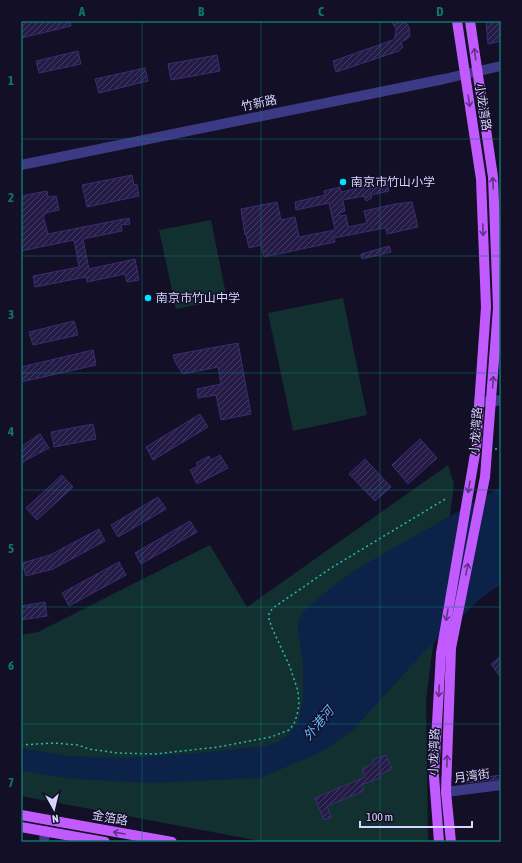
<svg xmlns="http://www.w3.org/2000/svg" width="522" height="863" viewBox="0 0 522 863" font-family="'Asap Condensed','Noto Sans SC',sans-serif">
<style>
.park{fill:#12302f}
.water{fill:#0c2248}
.building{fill:url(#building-hatch);stroke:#3b2d73}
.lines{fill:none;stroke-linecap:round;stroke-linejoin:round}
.path{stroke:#2fb8b0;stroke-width:1.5;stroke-dasharray:2 3;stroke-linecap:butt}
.minor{stroke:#3d3a85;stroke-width:10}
.major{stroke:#c25bff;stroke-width:10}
.oneway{stroke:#623188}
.grid{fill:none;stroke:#0f766e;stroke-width:1;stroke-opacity:0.55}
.poi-dot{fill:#00e5ff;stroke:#130f26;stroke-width:1.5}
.labels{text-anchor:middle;stroke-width:3;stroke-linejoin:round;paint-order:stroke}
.street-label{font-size:12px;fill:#d9d4ff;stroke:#130f26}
.poi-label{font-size:12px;fill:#d9d4ff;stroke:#130f26;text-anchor:start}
.water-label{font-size:13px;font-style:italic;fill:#62b6ff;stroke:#130f26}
.neatline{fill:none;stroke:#0f766e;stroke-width:1.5}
.grid-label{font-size:13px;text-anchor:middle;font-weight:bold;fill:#0f766e}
</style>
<defs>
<pattern id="building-hatch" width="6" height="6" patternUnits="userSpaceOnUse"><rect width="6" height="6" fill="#241b47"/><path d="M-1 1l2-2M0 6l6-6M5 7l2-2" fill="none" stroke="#433b63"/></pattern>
</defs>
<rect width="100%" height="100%" fill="#130f26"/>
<g class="park">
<path d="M211,220L227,299L176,309L159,230Z"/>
<path d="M343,298L367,415L293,431L268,313Z"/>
<path d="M448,465L454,484L426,700L428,842H265L21,796V635L38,632L210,545L247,607Z"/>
</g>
<path class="water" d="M501,487V584L481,598L424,652L351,732L319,753L260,778L152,783L75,779L39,774L21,770V748L68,756L127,758L212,752L265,746L278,742L288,735L299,721L303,696V664L298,631V622L302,613L316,600L350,573Z"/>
<g class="building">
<path d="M21,21H70L71,26L21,38Z"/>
<path d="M391,21H402L406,23L409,27L410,36L407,39L401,42L403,47L399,51L336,72L333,61L393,40L395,37L396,29Z"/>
<path d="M486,21H501V41L488,44Z"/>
<path d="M78,51L81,64L39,73L36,61Z"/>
<path d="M217,55L220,71L171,80L168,64Z"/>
<path d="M145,68L148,81L99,93L95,79Z"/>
<path d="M132,175L134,185L137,184L139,196L87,207L82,185Z"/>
<path d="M387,182L389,191L371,195L372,198L366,201L364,196L343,200L345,211L338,214L339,216L346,215L348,227L367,223L364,211L395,204L412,202L418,227L387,234L386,228L380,229L334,238L335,242L264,257L261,245L249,248L246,234L245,235L241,209L277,202L281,220L295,217L299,237L335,230L329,203L296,210L295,202L325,195L324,191L340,187L341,192Z"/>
<path d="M47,191L48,197L56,196L59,210L45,213V215H43L48,234L129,218L130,224L121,225L122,231L83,239L89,269L135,259L139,280L127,282L125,274L87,282L86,277L35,287L33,276L79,267L74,240L21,251V196Z"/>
<path d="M389,246L391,252L362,259L361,254Z"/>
<path d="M74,321L78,335L33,345L29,332Z"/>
<path d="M238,343L251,414L221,420L216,395L198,398L197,389L221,384L218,367L183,374L175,362L173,355Z"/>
<path d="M93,350L96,365L21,382V367Z"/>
<path d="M200,414L208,427L153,460L146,447Z"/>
<path d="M93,424L96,439L54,447L51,432Z"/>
<path d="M40,434L49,448L28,459L21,464V447Z"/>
<path d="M420,439L437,458L408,484L392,465Z"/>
<path d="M220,455L228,468L197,484L190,470L198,466L196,463L209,456L211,460Z"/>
<path d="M365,459L391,487L375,501L349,474Z"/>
<path d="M62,475L73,487L37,520L26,508Z"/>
<path d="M158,497L166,509L118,537L111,525Z"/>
<path d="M190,521L197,532L141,564L135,553Z"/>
<path d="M99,529L105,541L53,569L26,576L22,563L50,555Z"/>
<path d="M119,562L126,575L69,606L62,593Z"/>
<path d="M45,602L47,616L21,620V606Z"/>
<path d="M501,656V678L491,664Z"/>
<path d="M386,755L392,769L379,775L380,778L361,785L364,791L327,806L331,817L324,820L315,798L365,777L362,769L374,763L373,760Z"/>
<path d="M501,775V779L466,783V780Z"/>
</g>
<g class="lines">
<g class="path">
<path d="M495,449H501"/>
<path d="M21,745L54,743L78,745L89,749L117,753L155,754L218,747L271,737L289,730L294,724L297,715L299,705L298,691L290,667L272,628L269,619V613L273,608L331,568L447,498"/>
</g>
<g class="minor">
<path d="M21,165L444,79L501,66"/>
<path d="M479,401L491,402L501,400"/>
<path d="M446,792L501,785"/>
<path d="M44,842L45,831"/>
</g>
<g class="major">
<path d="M21,815L172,842"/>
<path d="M21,827L105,842"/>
<path d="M439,842L434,776L441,653L476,448L486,307L481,179L457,21"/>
<path d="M451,842L446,792L451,648L485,477L498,308L493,177L470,21"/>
</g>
</g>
<defs><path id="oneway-shaft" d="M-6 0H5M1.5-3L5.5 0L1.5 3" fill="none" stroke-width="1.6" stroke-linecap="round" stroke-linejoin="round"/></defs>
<g class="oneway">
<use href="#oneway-shaft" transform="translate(475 54) rotate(-98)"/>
<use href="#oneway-shaft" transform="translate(469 101) rotate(81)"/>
<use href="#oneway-shaft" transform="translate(493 183) rotate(-93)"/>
<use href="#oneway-shaft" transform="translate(483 230) rotate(88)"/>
<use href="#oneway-shaft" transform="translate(493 382) rotate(-86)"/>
<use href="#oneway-shaft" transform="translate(469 487) rotate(100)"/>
<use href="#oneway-shaft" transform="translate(467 569) rotate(-79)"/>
<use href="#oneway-shaft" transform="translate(447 615) rotate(100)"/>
<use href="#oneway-shaft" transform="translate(439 691) rotate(93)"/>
<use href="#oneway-shaft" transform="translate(447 761) rotate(-89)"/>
<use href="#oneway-shaft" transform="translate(119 833) rotate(-170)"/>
</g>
<path class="grid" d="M142,21V842M261,21V842M380,21V842M21,139H501M21,256H501M21,373H501M21,490H501M21,607H501M21,724H501"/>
<g class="poi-dot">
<circle cx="343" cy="182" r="4"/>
<circle cx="148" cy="298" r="4"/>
</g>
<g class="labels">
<g class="street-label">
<text transform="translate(259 103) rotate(-12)" y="4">竹新路</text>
<text transform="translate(483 107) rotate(81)" y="4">小龙湾路</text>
<text transform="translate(476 431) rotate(-86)" y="4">小龙湾路</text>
<text transform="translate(434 752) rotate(-88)" y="4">小龙湾路</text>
<text transform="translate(472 776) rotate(-8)" y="4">月湾街</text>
<text transform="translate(110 818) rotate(10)" y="4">金箔路</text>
</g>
<g class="poi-label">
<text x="351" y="186">南京市竹山小学</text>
<text x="156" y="302">南京市竹山中学</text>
</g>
<g class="water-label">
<text transform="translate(318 723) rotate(-50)" y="5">外港河</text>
</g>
</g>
<rect width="522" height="863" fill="none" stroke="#130f26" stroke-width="44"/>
<g transform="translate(54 809) rotate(172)" stroke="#130f26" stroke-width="3" paint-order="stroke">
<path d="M0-3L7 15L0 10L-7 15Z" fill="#d9d4ff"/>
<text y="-6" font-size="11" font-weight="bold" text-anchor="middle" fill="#d9d4ff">N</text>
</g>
<path d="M360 821v6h112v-6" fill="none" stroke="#d9d4ff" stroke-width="2"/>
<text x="366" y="821" font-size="12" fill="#d9d4ff" stroke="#130f26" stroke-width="3" paint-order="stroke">100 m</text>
<rect x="22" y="22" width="478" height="819" class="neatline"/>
<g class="grid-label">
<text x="82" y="16">A</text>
<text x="201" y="16">B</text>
<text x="321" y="16">C</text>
<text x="440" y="16">D</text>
<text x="11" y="85">1</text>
<text x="11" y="202">2</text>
<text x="11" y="319">3</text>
<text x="11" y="436">4</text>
<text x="11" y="553">5</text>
<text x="11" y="670">6</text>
<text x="11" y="787">7</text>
</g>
</svg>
